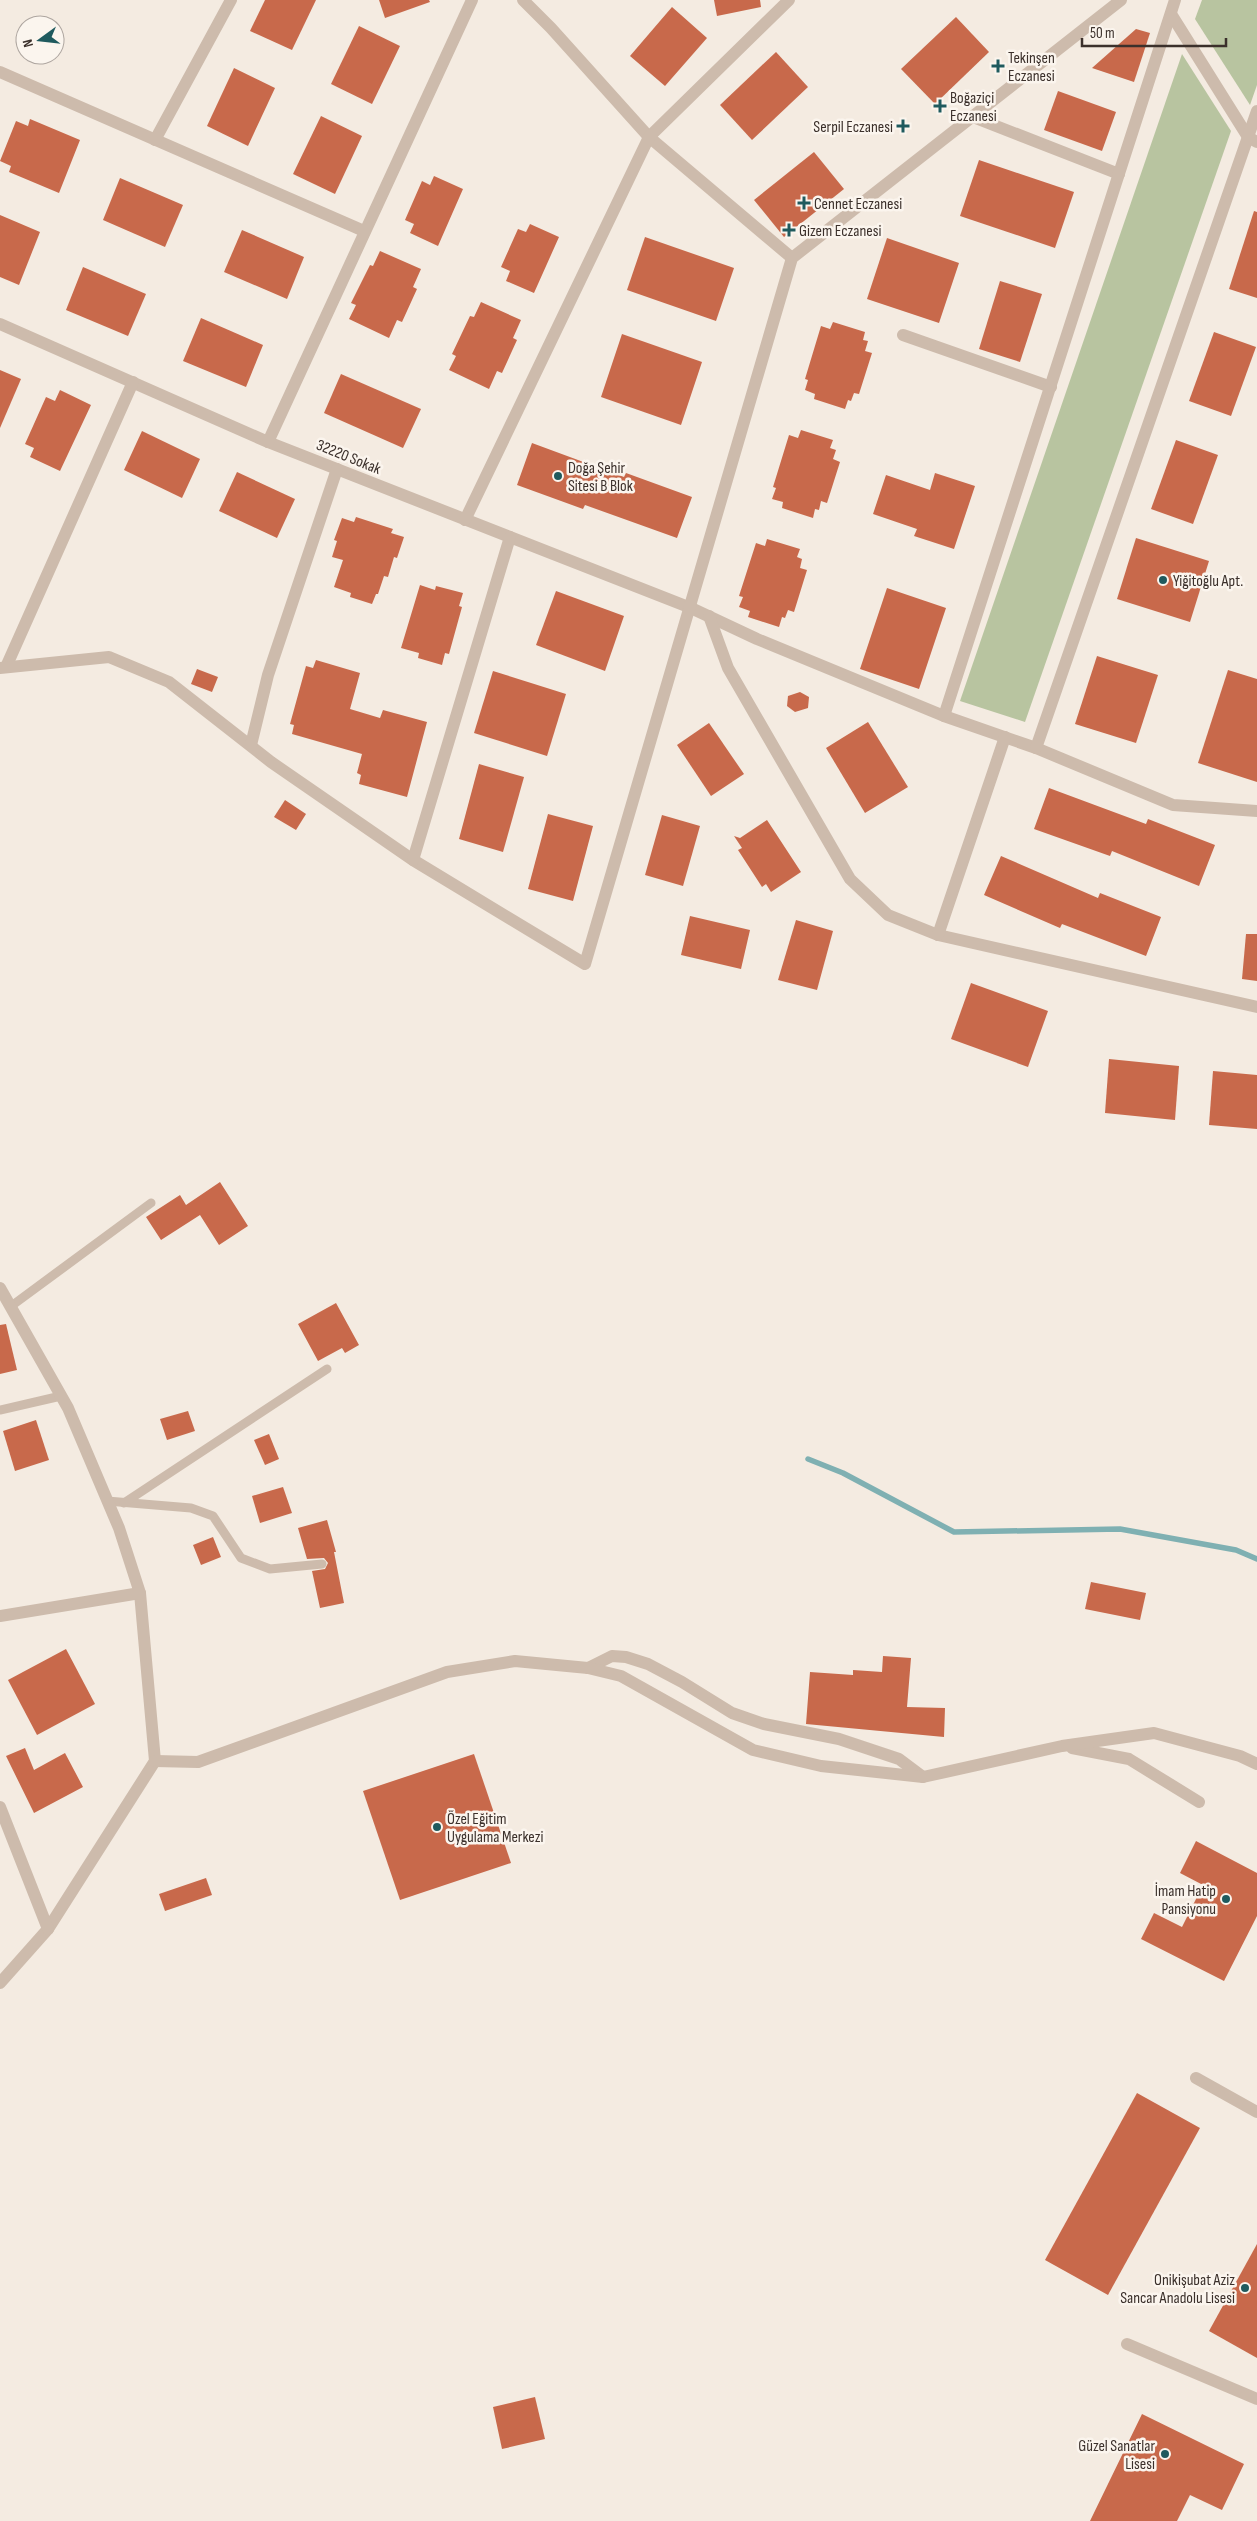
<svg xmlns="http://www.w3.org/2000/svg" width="1257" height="2521" viewBox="0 0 1257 2521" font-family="'Sofia Sans Condensed',sans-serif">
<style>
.green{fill:#b8c4a0}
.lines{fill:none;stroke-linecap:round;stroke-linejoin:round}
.stream{stroke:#7fb0b2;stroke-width:5.5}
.building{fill:#c8694b}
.service{stroke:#cdbbac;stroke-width:9}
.minor{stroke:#cdbbac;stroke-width:12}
.poi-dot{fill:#1f5a5e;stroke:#fbf5ee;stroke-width:2}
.labels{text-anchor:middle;stroke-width:5;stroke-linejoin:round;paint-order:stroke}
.poi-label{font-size:16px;fill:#3b302b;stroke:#fbf5ee;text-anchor:start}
.street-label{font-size:16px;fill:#3b302b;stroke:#fbf5ee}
</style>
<rect width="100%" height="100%" fill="#f4ebe1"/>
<g class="green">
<path d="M1202,0H1257V85L1250,105L1195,19Z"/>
<path d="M1182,54L1231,131L1025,722L960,701Z"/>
</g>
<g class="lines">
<path class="stream" d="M808,1459L843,1473L954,1532L1120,1529L1236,1550L1257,1559"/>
</g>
<g class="building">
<path d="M265,0H316L292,50L250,31Z"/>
<path d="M379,0H429L430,2L385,18Z"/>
<path d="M714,0H760L761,7L717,16Z"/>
<path d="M672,7L707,38L665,86L630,56Z"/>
<path d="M956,17L989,52L935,104L901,69Z"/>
<path d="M359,26L400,46L372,104L331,84Z"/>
<path d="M1136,29L1150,33L1134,82L1092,68Z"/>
<path d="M776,52L808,87L752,140L720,105Z"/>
<path d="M234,68L275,88L248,146L207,126Z"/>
<path d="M1058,91L1116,112L1102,151L1044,130Z"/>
<path d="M321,116L362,136L335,194L293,174Z"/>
<path d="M30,119L80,140L59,193L9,172L11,166L0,161L16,121L28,126Z"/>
<path d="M814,152L844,189L784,237L754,200Z"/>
<path d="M979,160L1074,192L1055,248L960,216Z"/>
<path d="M434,176L463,189L438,246L410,233L414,224L405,220L422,181L430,185Z"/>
<path d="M120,178L183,205L165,247L103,220Z"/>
<path d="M1254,211L1257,212V298L1229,289Z"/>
<path d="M0,215L40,232L19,285L0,277Z"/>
<path d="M530,224L559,237L534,293L506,281L510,271L501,267L518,229L526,232Z"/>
<path d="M242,230L304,257L287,299L224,272Z"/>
<path d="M645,237L734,268L716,321L627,290Z"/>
<path d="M887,238L959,263L939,323L867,299Z"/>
<path d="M380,251L421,269L413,287L417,289L402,322L397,320L389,338L349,319L356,305L351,303L370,265L373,266Z"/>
<path d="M83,267L146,294L128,336L66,310Z"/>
<path d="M1000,281L1042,294L1020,362L979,349Z"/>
<path d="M481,302L521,320L513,338L517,340L502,373L497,371L489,389L449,370L456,356L452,354L470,316L474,317Z"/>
<path d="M201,318L263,345L246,387L183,361Z"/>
<path d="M833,322L865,332L863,340L868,341L865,351L872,353L859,394L854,393L851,401L848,400L845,409L814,399L815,394L805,390L808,380L805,379L821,326L830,329Z"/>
<path d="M1214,332L1256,347L1231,416L1189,401Z"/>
<path d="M622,334L702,362L681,425L601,397Z"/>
<path d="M0,370L21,379L0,428Z"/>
<path d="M341,374L421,409L403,448L324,413Z"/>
<path d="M60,390L91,405L60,471L30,457L34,448L25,444L46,397L55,401Z"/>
<path d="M801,430L833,440L830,448L836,450L833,459L840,462L827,503L821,501L819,510L815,509L813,518L782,508L783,502L772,499L776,488L773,487L789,435L798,438Z"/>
<path d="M142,431L200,459L182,498L124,470Z"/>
<path d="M1176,440L1218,455L1193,524L1151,509Z"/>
<path d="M532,443L624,477L626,473L692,497L677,538L585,505L583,509L517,485Z"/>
<path d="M237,472L295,499L277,538L219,511Z"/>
<path d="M935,473L975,486L954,549L914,536L917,529L873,514L886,475L930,490Z"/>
<path d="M356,517L393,529L391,533L404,537L397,558L394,557L388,577L384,576L378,594H376L372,604L350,597L351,593L334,587L343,560L332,557L337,541L334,540L342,518L354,522Z"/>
<path d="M1136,538L1209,561L1190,622L1117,599Z"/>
<path d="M767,539L800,549L797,557L802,559L800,568L807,570L794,612L788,610L785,618L782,617L779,627L748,617L750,611L739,607L743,597L739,596L756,543L765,546Z"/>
<path d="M420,585L435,590L436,586L463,593L459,606L462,607L449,654L445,653L442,665L418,658L419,653L401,648Z"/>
<path d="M887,588L946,608L919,689L860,669Z"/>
<path d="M556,591L624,616L605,671L536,645Z"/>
<path d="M1097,656L1158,675L1136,743L1075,724Z"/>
<path d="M316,660L360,673L350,709L380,718L383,710L427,722L407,797L359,784L361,775L357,773L362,754L292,734L294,725L290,724L306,666L313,668Z"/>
<path d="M197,669L218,677L212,692L191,684Z"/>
<path d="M1228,670L1257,679V782L1198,763Z"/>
<path d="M493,671L566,694L547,756L474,733Z"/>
<path d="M800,692L809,697L808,708L795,712L787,706L788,696Z"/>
<path d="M868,722L908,787L865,813L826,748Z"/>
<path d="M709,723L744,774L711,796L677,745Z"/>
<path d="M479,764L524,777L503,852L459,839Z"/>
<path d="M1049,788L1146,824L1148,819L1215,845L1199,886L1112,851L1110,856L1034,829Z"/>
<path d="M285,800L306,814L296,830L274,817Z"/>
<path d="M548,814L593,826L573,901L528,889Z"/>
<path d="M662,815L700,826L683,886L645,875Z"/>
<path d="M767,820L801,872L771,892L766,884L762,887L738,850L742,848L734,836L740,838Z"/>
<path d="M1001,856L1098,898L1100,893L1161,917L1146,956L1062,924L1060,928L984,895Z"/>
<path d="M690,916L750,930L741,969L681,955Z"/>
<path d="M796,920L833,931L817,990L778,980Z"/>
<path d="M1246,934H1257V981L1242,979Z"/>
<path d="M971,983L1048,1011L1028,1067L951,1039Z"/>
<path d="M1109,1059L1179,1066L1175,1120L1105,1113Z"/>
<path d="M1213,1071L1257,1075V1129L1209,1125Z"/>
<path d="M220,1182L248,1226L219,1245L200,1215L161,1240L146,1217L180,1195L186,1205Z"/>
<path d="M336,1303L359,1345L345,1353L342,1348L318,1361L298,1324Z"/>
<path d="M6,1324L17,1370L0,1374V1325Z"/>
<path d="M188,1411L195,1431L167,1440L160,1419Z"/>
<path d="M36,1420L49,1460L15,1471L3,1431Z"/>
<path d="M269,1434L279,1459L265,1465L254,1440Z"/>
<path d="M283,1487L292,1513L260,1523L252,1496Z"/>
<path d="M327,1520L336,1552H334L344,1603L320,1608L312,1571L325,1569L328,1563L324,1558L307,1559L298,1528Z"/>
<path d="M213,1537L221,1557L201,1565L193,1545Z"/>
<path d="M1091,1582L1146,1593L1140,1620L1085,1609Z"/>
<path d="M66,1649L95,1704L37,1735L8,1680Z"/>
<path d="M883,1656L911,1658L907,1707L945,1708L944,1737L806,1724L810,1672L853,1675V1670L882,1672Z"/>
<path d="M25,1748L34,1770L65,1753L83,1787L34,1813L6,1756Z"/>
<path d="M474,1754L511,1863L400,1900L363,1791Z"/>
<path d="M1196,1841L1257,1873V1916L1224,1981L1141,1939L1154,1913L1182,1927L1203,1885L1180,1873Z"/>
<path d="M206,1878L212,1895L165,1911L159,1894Z"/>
<path d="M1137,2093L1200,2128L1108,2295L1045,2260Z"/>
<path d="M1257,2244V2358L1209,2331Z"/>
<path d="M535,2397L545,2439L502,2449L493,2407Z"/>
<path d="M1142,2414L1244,2464L1222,2510L1190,2495L1177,2521H1090Z"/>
</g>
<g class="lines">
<g class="service">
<path d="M10,1307L151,1203"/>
<path d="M0,1410L61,1396"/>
<path d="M107,1501L191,1508L213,1516L241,1558L270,1569L322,1564"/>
<path d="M124,1503L327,1369"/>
</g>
<g class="minor">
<path d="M523,0L551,28L649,137L792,258"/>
<path d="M1171,14L1248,137L1257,142"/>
<path d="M0,72L364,231"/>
<path d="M973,117L1119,174"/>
<path d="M155,140L231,0"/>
<path d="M0,324L268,442L691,608L757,639L944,716L1036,748L1173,805L1257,811"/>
<path d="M903,335L1051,387"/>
<path d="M268,442L472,0"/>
<path d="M465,520L649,137L789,0"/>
<path d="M709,616L728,668L850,879L888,915L938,935L1257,1007"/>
<path d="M6,667L133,382"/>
<path d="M0,668L109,657L169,682L271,762L413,860L585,964L792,258L1121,0"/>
<path d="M944,716L1175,0"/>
<path d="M251,745L268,675L337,469"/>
<path d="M1036,748L1257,111"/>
<path d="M413,860L510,537"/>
<path d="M938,935L1005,737"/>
<path d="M0,1288L68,1408L119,1528L140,1593L155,1761L48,1929L0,1983"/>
<path d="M0,1616L140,1593"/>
<path d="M588,1668L612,1656L626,1657L648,1664L682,1682L732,1713L764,1724L839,1739L899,1759L923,1777"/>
<path d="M1072,1748L1129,1759L1199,1802"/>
<path d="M155,1761L198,1762L447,1672L515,1661L588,1668L621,1676L753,1750L821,1766L923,1777L1062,1746L1154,1733L1240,1756L1257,1764"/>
<path d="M0,1807L48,1929"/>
<path d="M1196,2078L1257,2112"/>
<path d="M1127,2344L1257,2399"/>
</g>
</g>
<g class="poi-dot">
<path d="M995.5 58.5h5v5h5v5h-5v5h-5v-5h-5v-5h5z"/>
<path d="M937.5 98.5h5v5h5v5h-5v5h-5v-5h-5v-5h5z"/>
<path d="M900.5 118.5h5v5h5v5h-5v5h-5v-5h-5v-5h5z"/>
<path d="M801.5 195.5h5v5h5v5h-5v5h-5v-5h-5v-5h5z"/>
<path d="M786.5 222.5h5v5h5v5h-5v5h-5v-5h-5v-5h5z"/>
<circle cx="558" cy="476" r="5"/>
<circle cx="1163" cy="580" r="5"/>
<circle cx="437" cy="1827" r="5"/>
<circle cx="1226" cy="1899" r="5"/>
<circle cx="1245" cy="2288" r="5"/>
<circle cx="1165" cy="2454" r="5"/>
</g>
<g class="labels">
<g class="poi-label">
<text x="1008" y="63">Tekinşen<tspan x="1008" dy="18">Eczanesi</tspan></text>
<text x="950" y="103">Boğaziçi<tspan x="950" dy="18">Eczanesi</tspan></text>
<text x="893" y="132" text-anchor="end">Serpil Eczanesi</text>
<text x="814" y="209">Cennet Eczanesi</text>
<text x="799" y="236">Gizem Eczanesi</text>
<text x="568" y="473">Doğa Şehir<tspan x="568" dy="18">Sitesi B Blok</tspan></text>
<text x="1173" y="586">Yiğitoğlu Apt.</text>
<text x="447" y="1824">Özel Eğitim<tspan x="447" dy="18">Uygulama Merkezi</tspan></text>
<text x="1216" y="1896" text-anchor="end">İmam Hatip<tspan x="1216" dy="18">Pansiyonu</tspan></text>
<text x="1235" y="2285" text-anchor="end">Onikişubat Aziz<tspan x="1235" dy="18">Sancar Anadolu Lisesi</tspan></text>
<text x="1155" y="2451" text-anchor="end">Güzel Sanatlar<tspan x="1155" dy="18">Lisesi</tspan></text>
</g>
<g class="street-label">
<text transform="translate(349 456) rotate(22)" y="6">32220 Sokak</text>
</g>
</g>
<g transform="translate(40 40) rotate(255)"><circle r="24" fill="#fbf5ee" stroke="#aea6a0"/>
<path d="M0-4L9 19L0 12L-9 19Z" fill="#1f5a5e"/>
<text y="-8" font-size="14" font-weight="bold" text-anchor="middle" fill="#3b302b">N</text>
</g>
<path d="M1082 38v8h144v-8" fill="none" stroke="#3b302b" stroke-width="2.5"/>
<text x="1090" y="38" font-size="15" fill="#3b302b" stroke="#fbf5ee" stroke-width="4" paint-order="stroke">50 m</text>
</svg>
